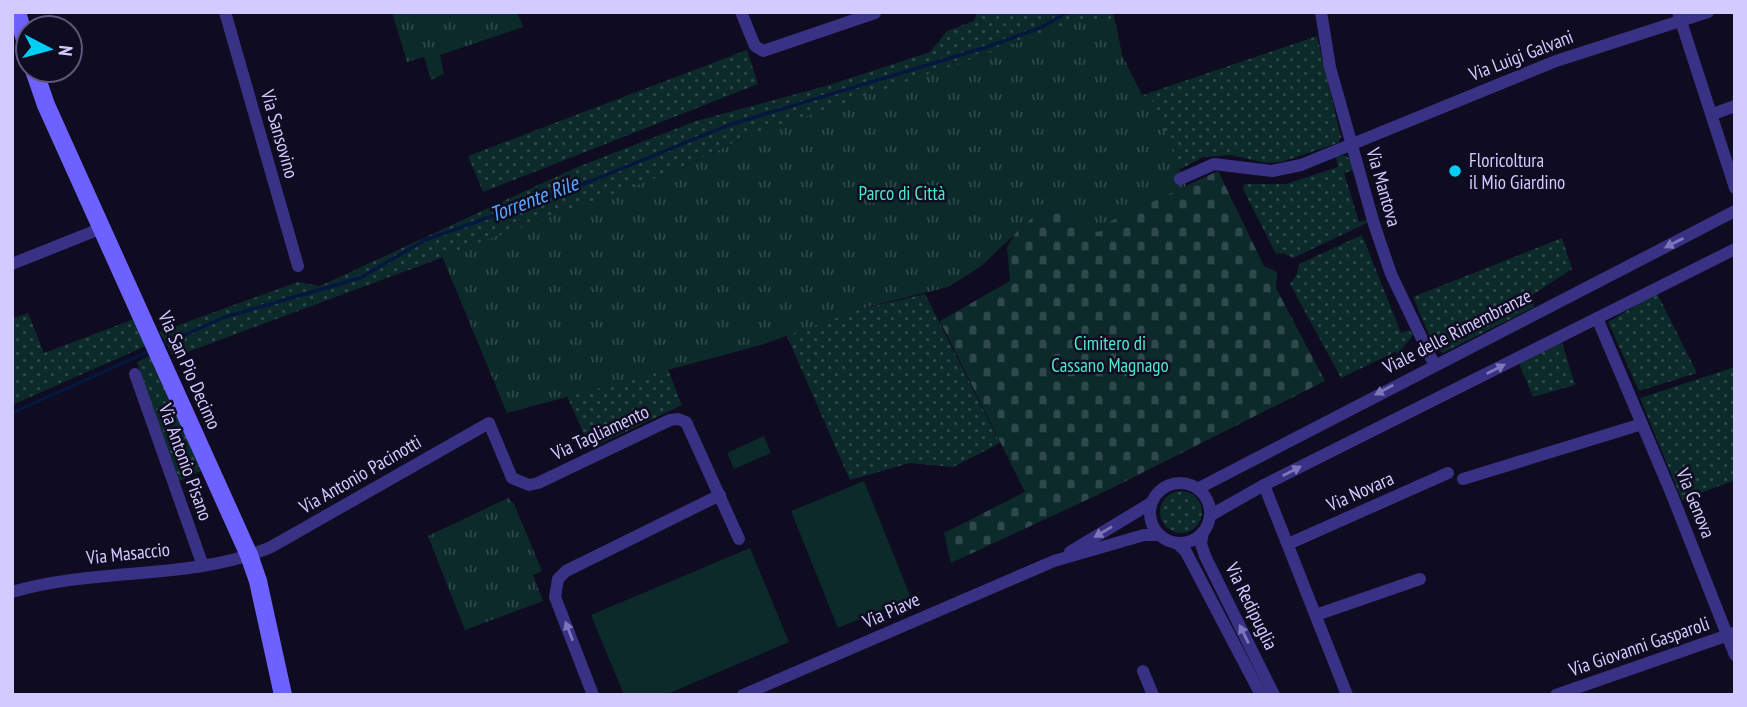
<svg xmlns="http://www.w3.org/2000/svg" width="1747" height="707" viewBox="0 0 1747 707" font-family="'PT Sans Narrow',sans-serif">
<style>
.grass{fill:url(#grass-dots)}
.cemetery{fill:url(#cemetery-stones)}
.park{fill:url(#park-tufts)}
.garden{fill:#0d2a2b}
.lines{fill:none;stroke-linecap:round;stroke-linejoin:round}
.stream{stroke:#04173f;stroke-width:3.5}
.street{stroke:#393184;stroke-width:12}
.secondary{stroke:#6d61ff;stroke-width:18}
.oneway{fill:#7e76bb}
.poi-dot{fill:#00cff5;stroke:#0f0b20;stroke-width:2.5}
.labels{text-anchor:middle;stroke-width:5;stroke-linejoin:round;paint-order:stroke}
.street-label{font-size:19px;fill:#d3caff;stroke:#0f0b20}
.poi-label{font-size:19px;fill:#d3caff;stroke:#0f0b20;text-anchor:start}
.park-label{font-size:19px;fill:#4beacb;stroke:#0f0b20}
.water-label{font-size:21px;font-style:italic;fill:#58a9ff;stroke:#0f0b20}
</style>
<defs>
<pattern id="grass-dots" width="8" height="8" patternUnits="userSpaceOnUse" patternTransform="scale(1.75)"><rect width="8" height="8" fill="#0d2a2b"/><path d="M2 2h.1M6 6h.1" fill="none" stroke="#2f484b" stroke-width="1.8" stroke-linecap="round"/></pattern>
<pattern id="cemetery-stones" width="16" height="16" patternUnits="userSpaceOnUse" patternTransform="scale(1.75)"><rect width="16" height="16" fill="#0d2a2b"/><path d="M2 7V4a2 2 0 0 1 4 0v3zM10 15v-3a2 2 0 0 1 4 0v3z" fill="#2f484b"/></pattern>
<pattern id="park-tufts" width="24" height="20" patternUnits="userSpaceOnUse" patternTransform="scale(1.75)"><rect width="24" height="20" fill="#0d2a2b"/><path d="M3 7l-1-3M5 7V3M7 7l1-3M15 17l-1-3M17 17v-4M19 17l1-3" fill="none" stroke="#2f484b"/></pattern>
</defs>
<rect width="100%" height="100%" fill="#0f0b20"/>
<g class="grass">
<path d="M977,12H1113L1122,55L741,139L670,173L174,357L159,332L298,282L320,286L575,168L696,121L826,86L930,52L947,31L974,21Z"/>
<path d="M1317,36L1341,137L1338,143L1281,162L1266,163L1230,155L1217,156L1203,157L1181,169L1176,164L1156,107L1143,95Z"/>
<path d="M747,50L758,84L483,192L468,156Z"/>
<path d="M1344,155L1350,159L1353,170L1344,173L1359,222L1367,220V223L1293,258L1283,253L1276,254L1243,189L1244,184H1286L1338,167L1336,157Z"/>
<path d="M1362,235L1401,333L1409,330L1413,335L1397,355L1395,352L1341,378L1290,284L1296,276L1299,264Z"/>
<path d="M1562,238L1572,269L1532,295L1534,307L1443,353L1434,347L1413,297Z"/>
<path d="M1657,293L1697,373L1639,391L1608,322Z"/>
<path d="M925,294L1000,443L953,467L910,463L850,480L786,334L861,309Z"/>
<path d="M28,313L44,353L134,319L146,346L12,405V319Z"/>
<path d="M1562,342L1575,385L1533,397L1519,363Z"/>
<path d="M151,355L201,471L177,482L137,362Z"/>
<path d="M667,367L682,405L596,446L589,445L567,396Z"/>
<path d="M1735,367V480L1682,500L1640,398Z"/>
<circle cx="1181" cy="512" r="21"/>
</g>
<path class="cemetery" d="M1218,171L1264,266L1277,272L1276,288L1325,381L1110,489L951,563L944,533L1025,492L940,321L1010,281L1007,247L1018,229L1033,216L1061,212L1108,222Z"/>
<g class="park">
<path d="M392,12H517L523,27L440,55L444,74L431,80L424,57L407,62Z"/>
<path d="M1083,20L1116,25L1122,55L1142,95L1150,98L1156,107L1186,186L1109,222L1110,229L1097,232L1061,212L1034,216L980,267L948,287L867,307L761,345L507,413L442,256L670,173L742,139Z"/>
<path d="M508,498L514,504L542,571L533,575L543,601L465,630L428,536Z"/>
</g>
<g class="garden">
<path d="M764,436L771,453L734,469L727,453Z"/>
<path d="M864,481L911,598L838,628L791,511Z"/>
<path d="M750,548L789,642L665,695H624L591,615Z"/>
</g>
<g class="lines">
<g class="stream">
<path d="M162,345L225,317L360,278L425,240L591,181L729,125L987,47L1042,27L1067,12"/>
<path d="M12,413L152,350"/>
</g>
<g class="street">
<path d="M225,12L298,266"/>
<path d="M741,12L755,46L763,51L875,13"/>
<path d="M1321,12L1330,67L1374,224L1391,274L1434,364"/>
<path d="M1678,12L1735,188"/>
<path d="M1713,114L1735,106"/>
<path d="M1180,179L1214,164L1272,171L1301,165L1556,61L1708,12"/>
<path d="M12,264L102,228"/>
<path d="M1597,318L1672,495L1735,655"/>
<path d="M135,374L202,563"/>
<path d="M1463,479L1642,424"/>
<circle cx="1180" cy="513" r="30"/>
<path d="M1264,485L1347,695"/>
<path d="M1199,488L1735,211"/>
<path d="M1211,515L1264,485L1735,249"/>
<path d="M1203,532L1201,544L1205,556L1274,695"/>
<path d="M1177,543L1186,552L1261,695"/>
<path d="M1288,544L1448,473"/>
<path d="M1070,552L1151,503"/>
<path d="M12,592C95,567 192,581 271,547L489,423L512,478L529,485L538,483L670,420L678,419L686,422L739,539"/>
<path d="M1316,615L1420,579"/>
<path d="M1143,671L1153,695"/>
<path d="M593,695L555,597L558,579L566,571L720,495"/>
<path d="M743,695L1054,561L1144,535H1159"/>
<path d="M1556,695L1734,633"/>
</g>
<g class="secondary">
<path d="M17,12L28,50"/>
<path d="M34,70L46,105L249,555L258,581L283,695"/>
</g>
</g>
<defs><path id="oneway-solid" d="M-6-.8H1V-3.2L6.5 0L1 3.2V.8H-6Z" transform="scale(1.75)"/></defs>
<g class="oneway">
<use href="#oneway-solid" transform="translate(1674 243) rotate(153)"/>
<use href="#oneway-solid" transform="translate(1496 369) rotate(-27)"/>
<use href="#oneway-solid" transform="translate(1384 390) rotate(152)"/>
<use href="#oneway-solid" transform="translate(1292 471) rotate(-27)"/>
<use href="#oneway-solid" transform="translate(1103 532) rotate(149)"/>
<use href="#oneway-solid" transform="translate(569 631) rotate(-111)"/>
<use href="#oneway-solid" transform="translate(1244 634) rotate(-116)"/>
</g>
<circle class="poi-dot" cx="1455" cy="171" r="7"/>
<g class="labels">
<g class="street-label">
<text transform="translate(1521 55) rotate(-21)" y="7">Via Luigi Galvani</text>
<text transform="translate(280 134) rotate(74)" y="7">Via Sansovino</text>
<text transform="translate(1384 187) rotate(74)" y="7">Via Mantova</text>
<text transform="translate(1457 331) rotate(-27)" y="7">Viale delle Rimembranze</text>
<text transform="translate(190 370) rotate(66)" y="7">Via San Pio Decimo</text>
<text transform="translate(600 432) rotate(-25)" y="7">Via Tagliamento</text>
<text transform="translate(186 462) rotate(70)" y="7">Via Antonio Pisano</text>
<text transform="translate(360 474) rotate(-30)" y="7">Via Antonio Pacinotti</text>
<text transform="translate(1360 491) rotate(-24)" y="7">Via Novara</text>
<text transform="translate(1696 503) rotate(68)" y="7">Via Genova</text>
<text transform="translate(128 553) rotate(-6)" y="7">Via Masaccio</text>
<text transform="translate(1252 606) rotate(64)" y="7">Via Redipuglia</text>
<text transform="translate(891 610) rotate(-24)" y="7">Via Piave</text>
<text transform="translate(1639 646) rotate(-19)" y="7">Via Giovanni Gasparoli</text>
</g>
<g class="poi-label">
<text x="1469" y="167">Floricoltura<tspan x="1469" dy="22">il Mio Giardino</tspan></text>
</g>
<g class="park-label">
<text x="902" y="200">Parco di Città</text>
<text x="1110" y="350">Cimitero di<tspan x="1110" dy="22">Cassano Magnago</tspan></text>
</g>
<g class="water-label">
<text transform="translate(534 199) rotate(-21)" y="7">Torrente Rile</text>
</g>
</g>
<rect width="1747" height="707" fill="none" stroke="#d3caff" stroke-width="28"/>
<g transform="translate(49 49) rotate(96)"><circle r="33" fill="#0f0b20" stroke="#5d5779" stroke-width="2"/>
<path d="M0-5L12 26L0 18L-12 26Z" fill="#00cff5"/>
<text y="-10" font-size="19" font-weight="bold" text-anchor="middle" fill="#d3caff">N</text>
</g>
</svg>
